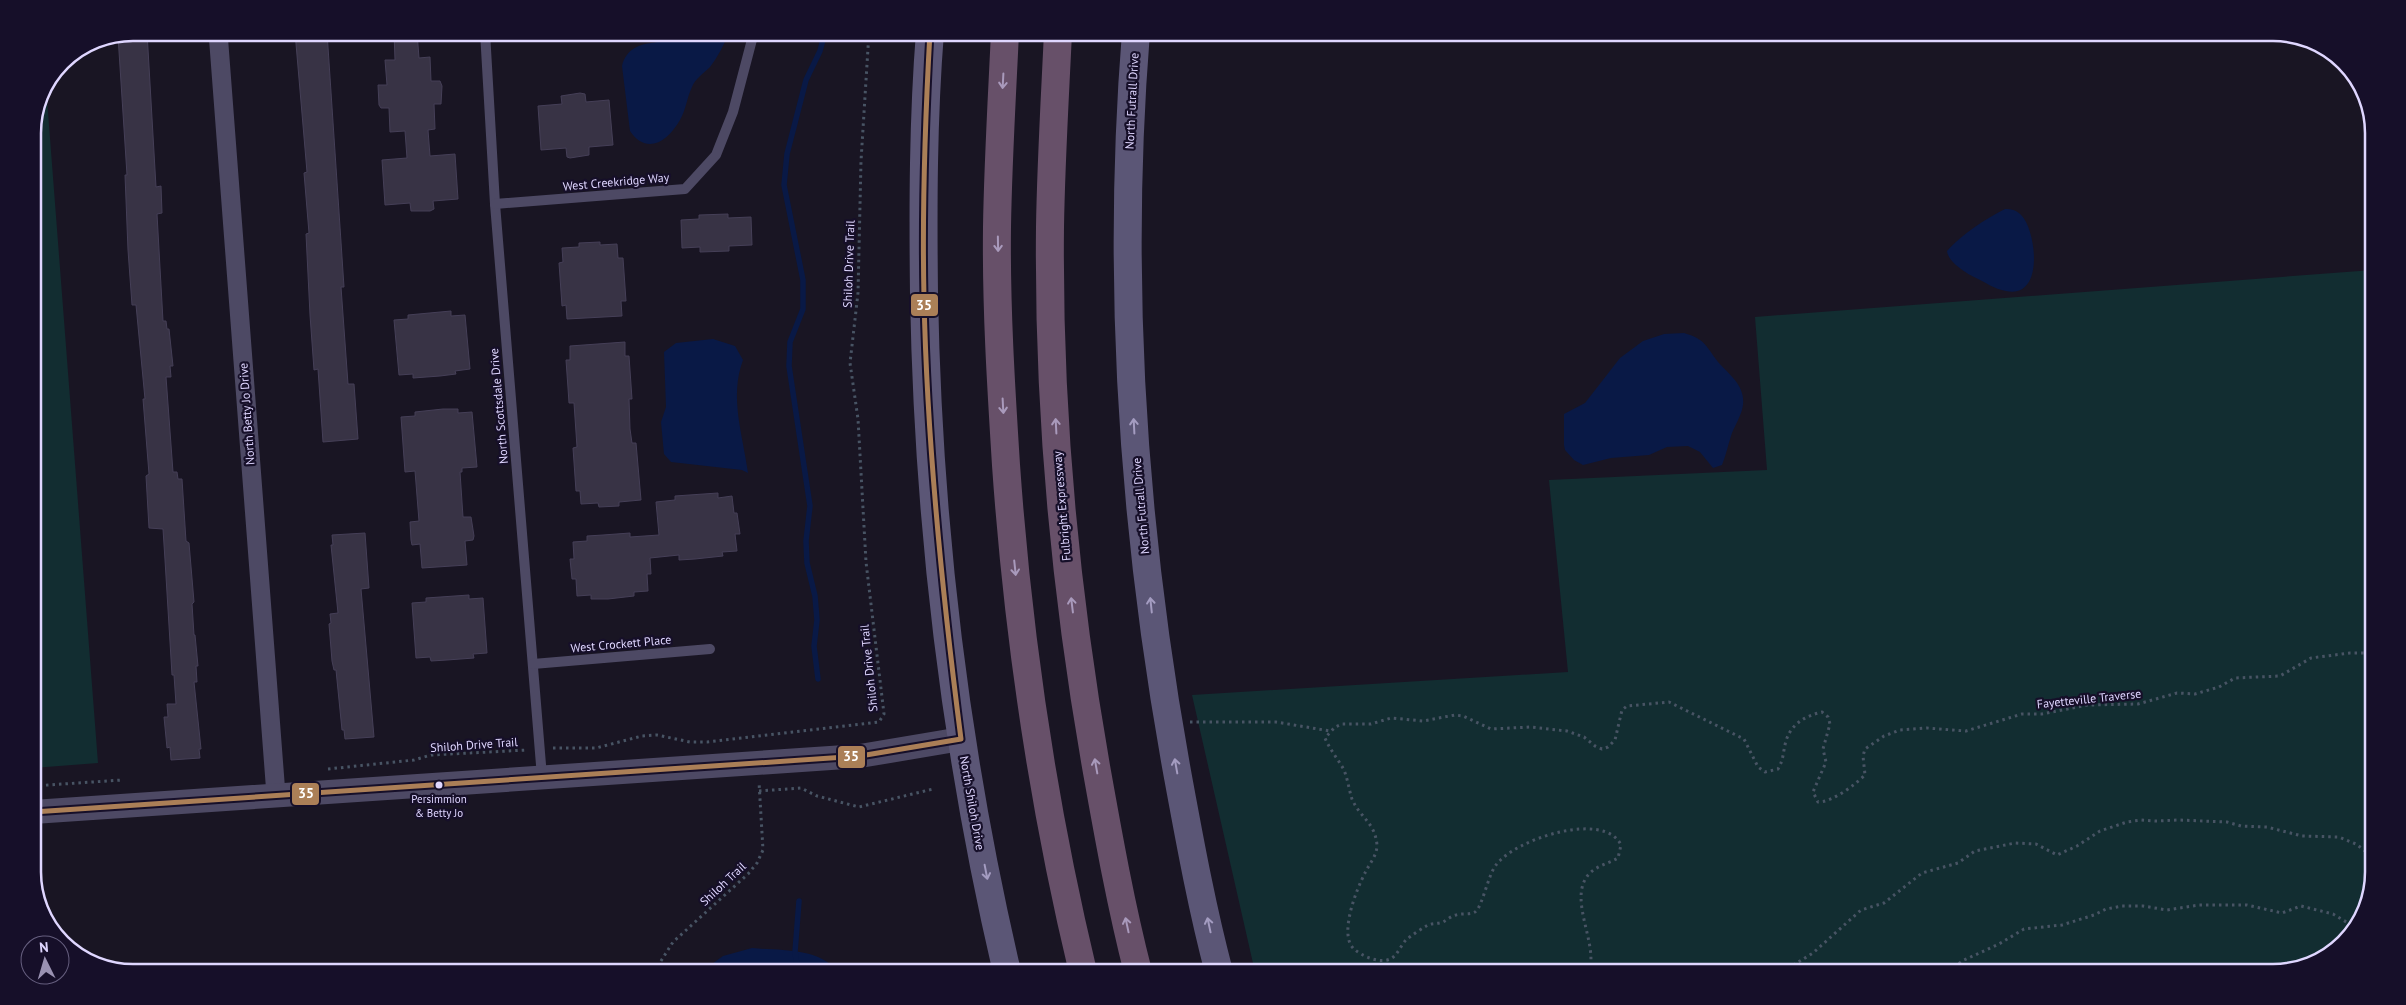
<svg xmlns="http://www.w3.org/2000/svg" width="2406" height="1005" viewBox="0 0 2406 1005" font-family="'PT Sans',sans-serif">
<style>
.green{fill:#122d31}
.water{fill:#091946}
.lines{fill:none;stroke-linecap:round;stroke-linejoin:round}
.stream{stroke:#091946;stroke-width:5.5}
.building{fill:#383345;stroke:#453f57}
.path{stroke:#485464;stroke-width:3;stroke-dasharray:2.5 4;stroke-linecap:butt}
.service{stroke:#4d4964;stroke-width:10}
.minor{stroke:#4d4964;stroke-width:19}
.tertiary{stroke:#4d4964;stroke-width:24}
.secondary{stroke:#5b5676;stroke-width:28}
.motorway{stroke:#675069;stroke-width:28}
.bus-1-casing{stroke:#160f29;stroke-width:9}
.bus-1{stroke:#ab7f57;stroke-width:5}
.oneway{stroke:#a99abc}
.oneway2{stroke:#a49cc1}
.bus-dot{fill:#dfd6ff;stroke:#160f29;stroke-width:2}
.labels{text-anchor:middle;stroke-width:4.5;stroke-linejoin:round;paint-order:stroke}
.bus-label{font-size:11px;fill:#dfd6ff;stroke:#160f29}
.street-label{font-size:12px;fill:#dfd6ff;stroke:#160f29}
.rim{fill:none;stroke:#dfd6ff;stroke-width:2.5}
.line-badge{stroke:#160f29;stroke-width:2}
.badge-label{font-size:14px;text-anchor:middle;font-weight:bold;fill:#fff}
</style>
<rect width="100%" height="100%" fill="#191523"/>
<g class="green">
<path d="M46,86L98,763L33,768V127L40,95Z"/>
<path d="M2373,270V871L2366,910L2329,955L2273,972H1255L1192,695L1568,672L1549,480L1767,470L1755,317Z"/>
</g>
<g class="water">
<path d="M687,33H729C724,44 718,57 710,67C704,73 695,79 692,87C687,97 686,110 680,120C668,141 647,156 630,131L622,66C631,33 666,49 687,33Z"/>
<path d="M2005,209C2012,209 2017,210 2022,216C2036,231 2045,299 2006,291C1994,289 1985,282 1974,277C1966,273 1948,262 1947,251C1962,234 1985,219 2005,209Z"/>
<path d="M1684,333C1705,339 1706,346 1718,362C1725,370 1735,378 1740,388C1749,407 1737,419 1731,436C1728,445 1726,455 1722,465L1713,468L1700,452L1688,446L1667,447L1649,455L1611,458L1583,465L1574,460L1565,450L1564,445V414L1585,403L1620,358L1643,341L1664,334Z"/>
<path d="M713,339L735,346L743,360C729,397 743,435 748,473L742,470L671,462L664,454L661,422L666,407L664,352L676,343Z"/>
<path d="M752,948C783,951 817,947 839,972H701L723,956Z"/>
</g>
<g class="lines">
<g class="stream">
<path d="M818,679L814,646L817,620L815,596L807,563L806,541L810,506L789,366L790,342L803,309V280L784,185L787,154L806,80L820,51L825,32"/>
<path d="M798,972L795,952L799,901"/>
</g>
</g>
<g class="building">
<path d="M134,32H147L156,187L161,186L162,213L157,214L163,321H166L167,329H169L173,366H170L171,377H166L173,472H177L178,479H182L186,541L189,543L194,602L192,604L194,635H195L198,666H196L197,682H194L201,749H199L200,758L171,760L170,747L167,748L164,717H168L167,704H176L174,675H172L165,560L163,529L149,528L146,476L149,474L143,399H145L136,305H132L128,250L125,175H127L118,36Z"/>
<path d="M295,32H327L344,287H341L348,384H354L358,439L323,442L318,369L314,370L310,315L306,234L309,233L304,173L307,172Z"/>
<path d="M394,32H417L419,58L430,57L431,81H440L442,86L441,104H434L435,129L428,130L430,156L455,154L458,199L433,201L434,209L430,211H411L410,203L385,205L382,160L407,158L405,131L390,132L389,108H381L379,105L378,85H387L385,60H395Z"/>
<path d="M580,93L585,94L586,102L609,100L613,145L589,147V155L570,158L567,157L566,148L541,150L538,106L562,104L561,96Z"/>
<path d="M728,214V218L751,217L752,245L729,246V251L700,252V247L682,248L681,220L699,219V215Z"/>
<path d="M600,242V245L617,244L618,258H623L626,301H621L622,316L567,319L566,305L562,306L559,263L563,262L562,248L579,247V243Z"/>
<path d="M451,311V316L465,315L470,369L455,371L456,374L440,376L413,378V374L399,375L394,320L408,319V315Z"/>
<path d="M625,342V356H629L632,399H629L630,429L632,443H636L641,500L619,502V506L599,507L598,503L581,504L580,491H576L573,448L577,447L574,403H569L568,388L566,360H570V346Z"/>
<path d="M443,409H458V413L472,412L477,467L462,468V472H460L463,517H471L474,536L473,540L465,541L467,565L422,568L420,544L412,545L411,540L410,522L419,521L415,471L405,472L401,417L415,416V412Z"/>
<path d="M718,493V498L732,496L734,513H737L740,534H735L737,551L722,552L723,556L695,559L679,560V555L650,558L651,574H647L648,591L634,592V596L608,599H591V595L577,596L576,579H572L570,559H574L573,542L587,541V536L603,535L630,533V537L659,535L656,502L675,500V496Z"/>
<path d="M365,533L369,588L361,589L374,737L345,739L344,730H342L336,670H334L332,661L329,624L331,623L330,614L338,613L331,545H333L332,535Z"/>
<path d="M469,595V599L483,598L487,653L473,654L474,658L447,660L431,661L430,657L416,658L412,603L426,602V598Z"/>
</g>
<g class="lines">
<g class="path">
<path d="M1190,722H1276L1330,731"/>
<path d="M553,748H596L642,736L657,735L690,742H707L879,722L884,714L866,562L858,419L850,363L858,293L861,161L869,32"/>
<path d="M328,769L414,760L431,755L527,750"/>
<path d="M33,786L122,780"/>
<path d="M759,791L801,788L817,796L859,807L933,789"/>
<path d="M654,972L673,942L748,874L757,863L763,850L759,782"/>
<path d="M1589,972C1599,943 1566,897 1590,873C1597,866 1609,863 1618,858L1621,845C1604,810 1515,839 1496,865C1488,875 1482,908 1475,912C1470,915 1462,913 1456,915C1451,916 1447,920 1443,922C1438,924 1433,923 1428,925C1421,929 1412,935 1406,940C1401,945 1398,954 1392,958C1381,965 1361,956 1353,948C1339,933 1357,888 1365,873C1369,864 1377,856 1377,845C1375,822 1360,818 1352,799C1349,790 1348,780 1344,770C1338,759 1330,750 1325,738L1335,727L1342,724H1371L1391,718L1423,721L1455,715L1463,716L1491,729L1530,727L1567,731L1584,737L1595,746L1602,749L1608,747L1615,740L1622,710L1627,706L1669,702L1744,739L1758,767L1765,772L1778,769C1784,759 1783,751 1786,741C1791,724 1805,716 1822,712L1828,717L1830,724L1823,749L1826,762L1813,792L1818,802C1831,803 1856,784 1865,775L1863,756L1865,749L1884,736L1900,730L1927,728L1966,731L2022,714H2042L2088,705L2138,704L2177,693L2195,694L2219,687L2235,678L2280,676L2311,658L2350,653H2373"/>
<path d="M1782,972L1813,953L1861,910L1884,903L1922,873L1958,863L1975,851L2015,843L2036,844L2057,855L2077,846L2100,831L2127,822L2141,820L2155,821L2179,820L2227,822L2241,826L2267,827L2302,836L2339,837L2356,844L2373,857"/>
<path d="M1949,972L1962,961L1999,944L2024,929L2062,925L2094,915L2106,909L2122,906H2143L2167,910L2199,905H2247L2282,913L2301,906L2333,914L2353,926"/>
</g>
<g class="service">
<path d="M485,32L495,204L542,777"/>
<path d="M495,204L685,189L716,155L733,112L754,32"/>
<path d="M533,664L710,649"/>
</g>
<path class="minor" d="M218,32L276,795"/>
<path class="tertiary" d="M33,812L860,756L961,739"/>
<g class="secondary">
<path d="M930,32C923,120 923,207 924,294C928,523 955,750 1007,972"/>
<path d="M1136,32C1116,281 1133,532 1178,777C1190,842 1202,908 1219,972"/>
</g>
<g class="motorway">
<path d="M1005,32C1002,97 998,162 997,227C996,306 1001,386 1006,465C1018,636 1043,806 1083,972"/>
<path d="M1058,32C1055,97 1051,162 1050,227C1048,410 1065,592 1097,772C1109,839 1121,906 1138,972"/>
</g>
<g class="bus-1-casing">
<path id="bus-1" d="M33,812L860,756L961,739C942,592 927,445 924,298C922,209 925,121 930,32"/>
</g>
<use href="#bus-1" class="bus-1"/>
</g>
<defs><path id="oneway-shaft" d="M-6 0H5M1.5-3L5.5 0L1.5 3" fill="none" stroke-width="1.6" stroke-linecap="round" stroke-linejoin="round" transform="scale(1.25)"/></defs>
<g class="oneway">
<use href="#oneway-shaft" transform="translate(1003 81) rotate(93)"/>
<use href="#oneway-shaft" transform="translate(998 244) rotate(89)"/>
<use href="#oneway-shaft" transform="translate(1003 406) rotate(87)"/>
<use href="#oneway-shaft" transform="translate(1056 426) rotate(-93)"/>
<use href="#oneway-shaft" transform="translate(1015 568) rotate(84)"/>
<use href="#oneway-shaft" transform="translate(1072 605) rotate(-97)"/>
<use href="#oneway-shaft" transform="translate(1096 766) rotate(-100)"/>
<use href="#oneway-shaft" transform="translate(1127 925) rotate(-102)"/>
</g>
<g class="oneway2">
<use href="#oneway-shaft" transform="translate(1134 426) rotate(-93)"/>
<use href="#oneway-shaft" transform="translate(1151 605) rotate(-96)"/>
<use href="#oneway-shaft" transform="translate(1176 766) rotate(-100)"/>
<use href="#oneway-shaft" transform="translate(986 872) rotate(79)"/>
<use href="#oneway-shaft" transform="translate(1209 925) rotate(-102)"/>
</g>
<circle class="bus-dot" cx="439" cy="785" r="4.5"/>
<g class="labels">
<g class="bus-label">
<text x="439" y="803">Persimmion<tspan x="439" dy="14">&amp; Betty Jo</tspan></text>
</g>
<g class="street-label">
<text transform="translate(1132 101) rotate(-87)" y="4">North Futrall Drive</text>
<text transform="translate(616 182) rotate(-5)" y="4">West Creekridge Way</text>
<text transform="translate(849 264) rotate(-88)" y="4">Shiloh Drive Trail</text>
<text transform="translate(499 406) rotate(-95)" y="4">North Scottsdale Drive</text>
<text transform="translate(247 414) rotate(-94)" y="4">North Betty Jo Drive</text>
<text transform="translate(1062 506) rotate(-95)" y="4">Fulbright Expressway</text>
<text transform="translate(1141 506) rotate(-95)" y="4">North Futrall Drive</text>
<text transform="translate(621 644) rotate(-5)" y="4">West Crockett Place</text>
<text transform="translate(869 668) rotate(-96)" y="4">Shiloh Drive Trail</text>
<text transform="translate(2089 699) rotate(-6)" y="4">Fayetteville Traverse</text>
<text transform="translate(474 745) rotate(-4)" y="4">Shiloh Drive Trail</text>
<text transform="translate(972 803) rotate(80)" y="4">North Shiloh Drive</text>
<text transform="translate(723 884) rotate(-43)" y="4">Shiloh Trail</text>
</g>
</g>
<path d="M0 0H2406V1005H0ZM133 41H2273A92 92 0 0 1 2365 133V872A92 92 0 0 1 2273 964H133A92 92 0 0 1 41 872V133A92 92 0 0 1 133 41Z" fill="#160f29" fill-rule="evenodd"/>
<path class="rim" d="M133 41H2273A92 92 0 0 1 2365 133V872A92 92 0 0 1 2273 964H133A92 92 0 0 1 41 872V133A92 92 0 0 1 133 41Z"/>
<g class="line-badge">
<rect x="910" y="293" width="29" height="24" rx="5" fill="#ab7f57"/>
<rect x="837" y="745" width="29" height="24" rx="5" fill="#ab7f57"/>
<rect x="291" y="782" width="29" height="24" rx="5" fill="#ab7f57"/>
</g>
<g class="badge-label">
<text x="924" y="310">35</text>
<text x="851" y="761">35</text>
<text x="306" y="798">35</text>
</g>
<g transform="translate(45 960) rotate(355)"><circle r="24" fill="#160f29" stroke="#665f7f"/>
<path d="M0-4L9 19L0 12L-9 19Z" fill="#9a92b2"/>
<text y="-8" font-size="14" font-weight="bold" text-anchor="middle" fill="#dfd6ff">N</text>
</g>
</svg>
